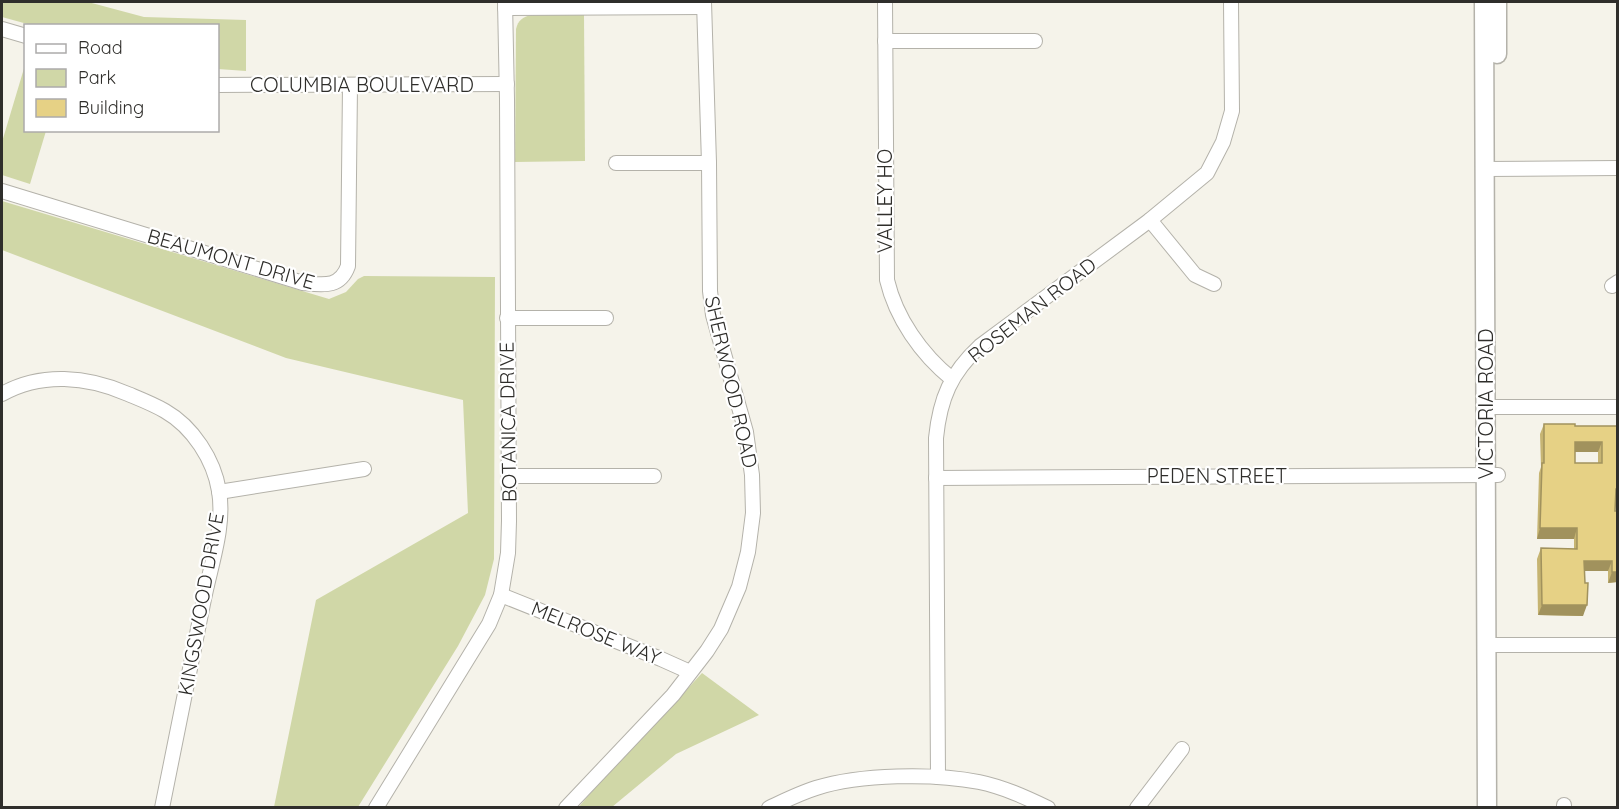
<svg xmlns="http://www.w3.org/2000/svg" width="1619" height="809" viewBox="0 0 1619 809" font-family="Quicksand,sans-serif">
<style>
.green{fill:#d0d7a7}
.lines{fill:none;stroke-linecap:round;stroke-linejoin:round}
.minor-casing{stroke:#b4b2aa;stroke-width:16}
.secondary-casing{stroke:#b4b2aa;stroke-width:21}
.minor{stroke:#fff;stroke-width:14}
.secondary{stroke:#fff;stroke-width:18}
.wall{fill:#c6b472;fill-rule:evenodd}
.shaded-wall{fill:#a1925d}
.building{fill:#e6d185;stroke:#a1925d;stroke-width:1.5;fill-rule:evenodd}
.labels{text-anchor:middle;stroke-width:4.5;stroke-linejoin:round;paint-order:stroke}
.street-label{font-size:20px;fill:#2f2e2b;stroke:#fff}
</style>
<rect width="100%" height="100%" fill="#f5f3ea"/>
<g class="green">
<path d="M2,2H88L144,17L246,20V71L218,69V26L31,25L2,17Z"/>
<path d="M531,15H584L585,161L515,162L516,29C518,20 523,17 531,15Z"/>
<path d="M25,65L26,130L46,131L30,184L2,175V142Z"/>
<path d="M2,201L329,299L346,292L358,279L364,276L495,277L494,559L485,595L458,646L358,807H274L316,600L468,513L463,400L286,358L2,250Z"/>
<path d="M702,673L759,715L676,754L612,807L578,808C617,761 662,718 702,673Z"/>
</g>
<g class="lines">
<g class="minor-casing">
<g id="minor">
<path d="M885,2L887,280C896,318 921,354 952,379"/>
<path d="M505,8L704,7"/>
<path d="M2,29L26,36"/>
<path d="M885,41H1035"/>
<path d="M218,85L507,84"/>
<path d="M616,163H709"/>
<path d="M1485,169L1618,168"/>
<path d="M2,191L303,283C324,285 340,288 348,266L350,86"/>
<path d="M1150,220L1195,275L1214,284"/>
<path d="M1612,286L1618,282"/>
<path d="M507,318H606"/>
<path d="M2,394C41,372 87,376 128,394C140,399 153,404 165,411C193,427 214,460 219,491C225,526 211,564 204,599C190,668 176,738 162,808"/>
<path d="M1486,407H1618"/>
<path d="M509,476H654"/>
<path d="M936,478L1498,475"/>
<path d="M219,492L364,469"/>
<path d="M501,595L661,659L690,672"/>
<path d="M1486,645H1618"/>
<path d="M938,777L936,438C940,398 951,373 980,346L1150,220L1207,173L1223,142L1232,111L1231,2"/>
<path d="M376,808L489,624L501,595L508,553L509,521L507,99L505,2"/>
<path d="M566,808L673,695L707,651L721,629L739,587L748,552L753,513L752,475L746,432L713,315L710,291L709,163L704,2"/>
<path d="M769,808C784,801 800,793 816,788C860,774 934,773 979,782C1003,787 1025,797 1048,808"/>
<path d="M1137,808L1182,749"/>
<path d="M1564,808V805"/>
</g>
</g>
<g class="secondary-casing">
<g id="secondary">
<path d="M1484,2L1487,808"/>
<path d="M1497,54V2"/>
</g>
</g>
<use href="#minor" class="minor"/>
<use href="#secondary" class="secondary"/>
</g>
<path class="wall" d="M1544,424L1575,426H1617L1615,511L1617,582L1608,583V571H1585L1583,616L1538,615L1537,559L1541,548L1574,549V539H1537L1539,473L1541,467L1540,434ZM1575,452H1598V463H1575Z"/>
<g class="shaded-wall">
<path d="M1575,442H1602L1598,452H1571Z"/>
<path d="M1540,528H1577L1574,539H1537Z"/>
<path d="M1584,561H1612L1608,571H1581Z"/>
<path d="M1612,572H1617V582L1608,583Z"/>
<path d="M1542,605H1587L1583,616L1538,615Z"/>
</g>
<path class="building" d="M1544,424H1575V426H1617V489H1616L1615,511H1617V572H1612V561H1584L1585,583H1588L1587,605H1542L1541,548L1577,549V528H1540L1542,463H1544ZM1575,442H1602V463H1575Z"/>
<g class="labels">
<g class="street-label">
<text x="362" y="92">COLUMBIA BOULEVARD</text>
<text transform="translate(885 201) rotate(-90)" y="7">VALLEY HO</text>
<text transform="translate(231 259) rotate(16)" y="7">BEAUMONT DRIVE</text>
<text transform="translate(1032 310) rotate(-38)" y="7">ROSEMAN ROAD</text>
<text transform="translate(731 382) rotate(77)" y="7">SHERWOOD ROAD</text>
<text transform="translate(1486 404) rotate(-90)" y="7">VICTORIA ROAD</text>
<text transform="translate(508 422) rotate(-91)" y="7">BOTANICA DRIVE</text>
<text x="1217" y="483">PEDEN STREET</text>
<text transform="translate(201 604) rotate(-80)" y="7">KINGSWOOD DRIVE</text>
<text transform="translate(596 633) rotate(22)" y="7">MELROSE WAY</text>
</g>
</g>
<rect width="1619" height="809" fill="none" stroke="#2f2e2b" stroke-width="6"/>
<rect x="24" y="24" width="195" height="108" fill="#ffffff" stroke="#acabaa" stroke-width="1.5"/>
<rect x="36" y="44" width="30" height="9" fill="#ffffff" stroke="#acabaa" stroke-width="1.5"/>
<text x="78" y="54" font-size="18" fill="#2f2e2b">Road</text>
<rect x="36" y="69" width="30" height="18" fill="#d0d7a7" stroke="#acabaa" stroke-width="1.5"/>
<text x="78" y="84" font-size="18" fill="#2f2e2b">Park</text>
<rect x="36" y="99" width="30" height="18" fill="#e6d185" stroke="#acabaa" stroke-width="1.5"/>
<text x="78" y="114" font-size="18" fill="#2f2e2b">Building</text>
</svg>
